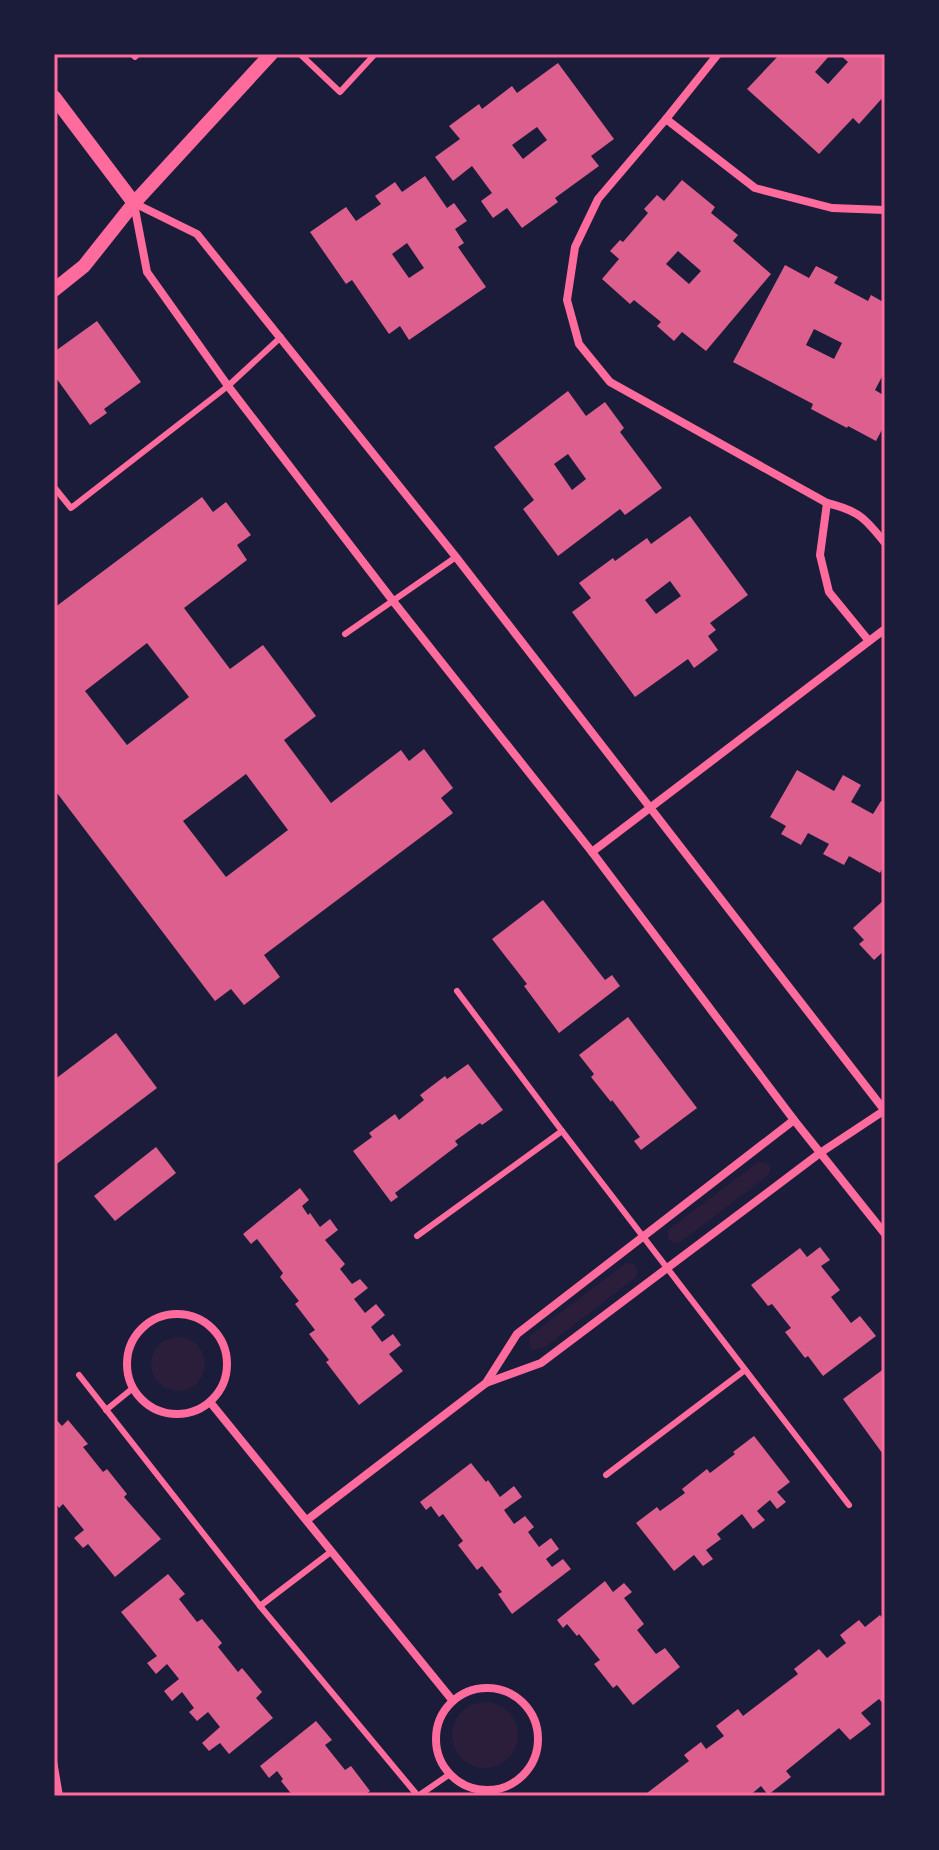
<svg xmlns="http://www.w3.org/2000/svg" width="939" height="1850" viewBox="0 0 939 1850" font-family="Commissioner,sans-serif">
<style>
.green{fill:#2a1e3b}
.building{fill:#dd5f8e;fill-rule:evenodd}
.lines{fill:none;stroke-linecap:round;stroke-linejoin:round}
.service{stroke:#ff6b9d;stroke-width:6}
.minor{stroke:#ff6b9d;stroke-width:8}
.tertiary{stroke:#ff6b9d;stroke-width:14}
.neatline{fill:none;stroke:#ff6b9d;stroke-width:3}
</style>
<rect width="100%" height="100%" fill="#1b1b3a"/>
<g class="green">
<path d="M758,1162H766L771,1167L769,1175L679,1243L672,1242L668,1238V1230Z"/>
<path d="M626,1263L634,1264L638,1270L636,1277L544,1348L533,1350L529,1344L530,1336Z"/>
<circle cx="178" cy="1364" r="27"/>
<circle cx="485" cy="1735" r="33"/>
</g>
<g class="building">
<path d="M780,54H831L815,72L828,84L848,62L839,54H885V95L859,124L853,118L819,154L747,89Z"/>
<path d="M558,63L614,139L591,156L599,166L555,198L558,202L522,228L507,208L493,218L481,201L492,193L472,166L453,181L435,157L460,139L449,126L479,104L482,109L512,86L517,93ZM537,127L547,140L523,159L512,145Z"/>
<path d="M425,176L447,208L454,203L467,221L455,229L464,243L458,247L486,287L409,340L400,326L389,334L352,280L346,284L310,232L346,207L356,221L381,204L375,196L395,182L402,192ZM407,243L424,268L409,278L392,254Z"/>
<path d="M682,180L715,207L711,213L738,235L733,241L771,274L706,351L682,332L674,341L657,326L661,322L634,300L630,304L602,279L619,259L610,251L620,240L623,242L648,213L644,209L657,195L664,201ZM678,251L701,271L689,284L666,264Z"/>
<path d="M785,265L809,278L816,266L838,277L834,283L868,301L871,295L885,303V371L875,390L885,396V424L876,441L848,426L847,428L811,409L813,404L733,362ZM814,329L842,343L834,359L806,345Z"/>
<path d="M97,321L141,382L104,409L107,413L90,425L54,375V352Z"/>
<path d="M568,391L586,416L605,402L624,428L620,432L662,488L625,515L620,509L558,556L523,509L534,500L494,447ZM568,454L586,479L572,490L554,464Z"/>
<path d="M202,497L213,512L226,502L251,535L237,545L247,560L184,608L230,669L263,645L316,716L284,740L331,803L401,750L409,761L424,749L453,788L441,798L453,813L264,955L280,977L244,1005L231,989L215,1001L54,789V608ZM147,643L189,697L127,745L85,691ZM246,774L288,830L226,877L183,821Z"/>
<path d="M690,516L748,595L710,623L716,630L708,636L718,650L694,668L688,659L635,697L572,612L591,598L579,583L613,558L615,561L647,538L651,544ZM670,581L681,596L656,614L645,600Z"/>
<path d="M797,770L834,791L843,775L861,785L851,802L873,814L881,801L885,803V864L880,873L849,856L844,865L823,854L829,844L808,833L801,845L781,834L786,826L770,817Z"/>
<path d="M885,899V950L874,960L859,944L864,940L853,928Z"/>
<path d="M543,900L605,980L612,975L620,986L559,1033L524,986L527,984L492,939Z"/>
<path d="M628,1017L697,1108L641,1150L634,1141L640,1137L612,1100L611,1102L591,1077L594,1074L579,1055Z"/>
<path d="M116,1033L157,1088L54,1166V1080Z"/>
<path d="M468,1064L503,1110L482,1125L480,1123L455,1141L458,1145L395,1193L398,1197L391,1202L353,1151L372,1137L369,1133L395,1114L399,1120L424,1100L420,1095L445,1076L447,1079Z"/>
<path d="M156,1147L176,1173L115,1221L94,1196Z"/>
<path d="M300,1188L309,1200L302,1206L308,1215L310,1213L320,1227L330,1219L338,1230L325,1240L345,1264L340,1269L352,1284L360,1279L368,1288L354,1299L365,1313L376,1304L385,1315L371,1327L382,1342L393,1334L401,1345L389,1354L403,1371L359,1405L326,1362L329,1360L309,1334L315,1330L295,1304L299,1301L280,1277L283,1273L257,1239L251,1244L243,1234Z"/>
<path d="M820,1247L830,1260L821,1266L840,1290L831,1297L851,1323L860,1316L876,1336L823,1376L808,1356L805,1358L785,1332L791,1328L772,1304L768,1306L751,1285L800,1248L807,1257Z"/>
<path d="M885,1368V1457L843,1399Z"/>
<path d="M54,1417L62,1426L68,1420L88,1444L83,1447L103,1472L107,1469L127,1494L124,1497L161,1539L115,1577L88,1544L83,1548L74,1538L84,1530L63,1504L59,1508L54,1501Z"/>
<path d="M754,1436L790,1482L777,1492L786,1502L777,1509L770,1500L757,1511L765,1520L753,1529L742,1514L717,1534L721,1539L706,1550L713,1559L703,1566L694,1555L674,1571L636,1523L657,1507L660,1511L685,1493L682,1489L707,1469L710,1473L735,1454L733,1452Z"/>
<path d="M471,1463L486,1482L488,1480L500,1497L514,1486L522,1497L504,1510L514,1524L525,1516L534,1527L528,1532L539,1547L551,1538L559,1549L546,1559L552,1567L563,1559L571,1569L512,1614L498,1594L502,1592L482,1566L477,1570L458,1545L463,1541L443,1514L439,1517L431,1506L426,1510L420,1502Z"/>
<path d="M168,1574L185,1594L179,1599L197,1622L202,1619L222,1643L218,1647L238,1672L242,1668L262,1692L256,1698L273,1718L229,1754L220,1743L209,1751L202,1743L220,1727L208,1712L197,1721L189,1712L194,1708L182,1692L172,1701L164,1691L179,1679L167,1664L156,1674L147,1663L157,1656L121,1612Z"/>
<path d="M605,1581L613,1592L624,1583L632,1592L624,1598L644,1624L637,1630L656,1654L665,1648L680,1667L633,1705L617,1685L613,1688L594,1664L600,1660L579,1634L577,1636L567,1624L563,1628L557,1620Z"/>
<path d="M880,1615L885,1621V1706L879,1699L861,1713L871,1724L850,1740L839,1728L786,1771L791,1777L768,1795L761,1786L749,1796H649L647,1793L689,1761L684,1755L701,1742L706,1749L724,1736L716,1726L738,1709L743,1716L798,1674L794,1669L819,1649L827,1658L846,1643L840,1635L859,1620L865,1627Z"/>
<path d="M316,1721L332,1740L325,1745L345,1770L351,1766L370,1791L366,1794L368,1796H293L281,1781L283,1779L277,1771L269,1778L260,1766Z"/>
</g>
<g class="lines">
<g class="service">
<path d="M132,54L135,57L138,54"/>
<path d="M300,54L340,92L375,54"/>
<path d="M54,487L71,508L228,386L281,337"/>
<path d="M345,634L456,557"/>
<path d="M457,991L562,1131L849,1505"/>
<path d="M417,1236L562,1131"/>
<path d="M79,1375L260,1606L332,1551"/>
<path d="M106,1410L133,1388"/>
<path d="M606,1475L745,1370"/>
<path d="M260,1606L418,1796"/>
<path d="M54,1761L60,1796"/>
<path d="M418,1796L450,1774"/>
</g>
<g class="minor">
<path d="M718,54L666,119L598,199L575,247L567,300L579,344L610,382L827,503C859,511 865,518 885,543"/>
<path d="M666,119L755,188L832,208L885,210"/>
<path d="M134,203L197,234L456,557L885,1111"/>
<path d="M134,204L147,272L228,386L393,601L592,852L794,1120L885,1234"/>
<path d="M827,503L820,555L829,592L869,641"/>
<path d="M592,852L885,629"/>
<circle cx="177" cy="1364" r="50"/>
<path d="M486,1383L517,1334L794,1120"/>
<path d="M210,1402L453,1701"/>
<path d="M307,1520L486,1383L541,1363L820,1153L885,1110"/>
<circle cx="487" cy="1739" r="51"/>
</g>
<g class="tertiary">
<path d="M54,97L134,203"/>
<path d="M54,290L84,266L134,203L271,54"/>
</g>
</g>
<rect width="939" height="1850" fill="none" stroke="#1b1b3a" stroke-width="112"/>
<rect x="56" y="56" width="827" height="1738" class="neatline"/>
</svg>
